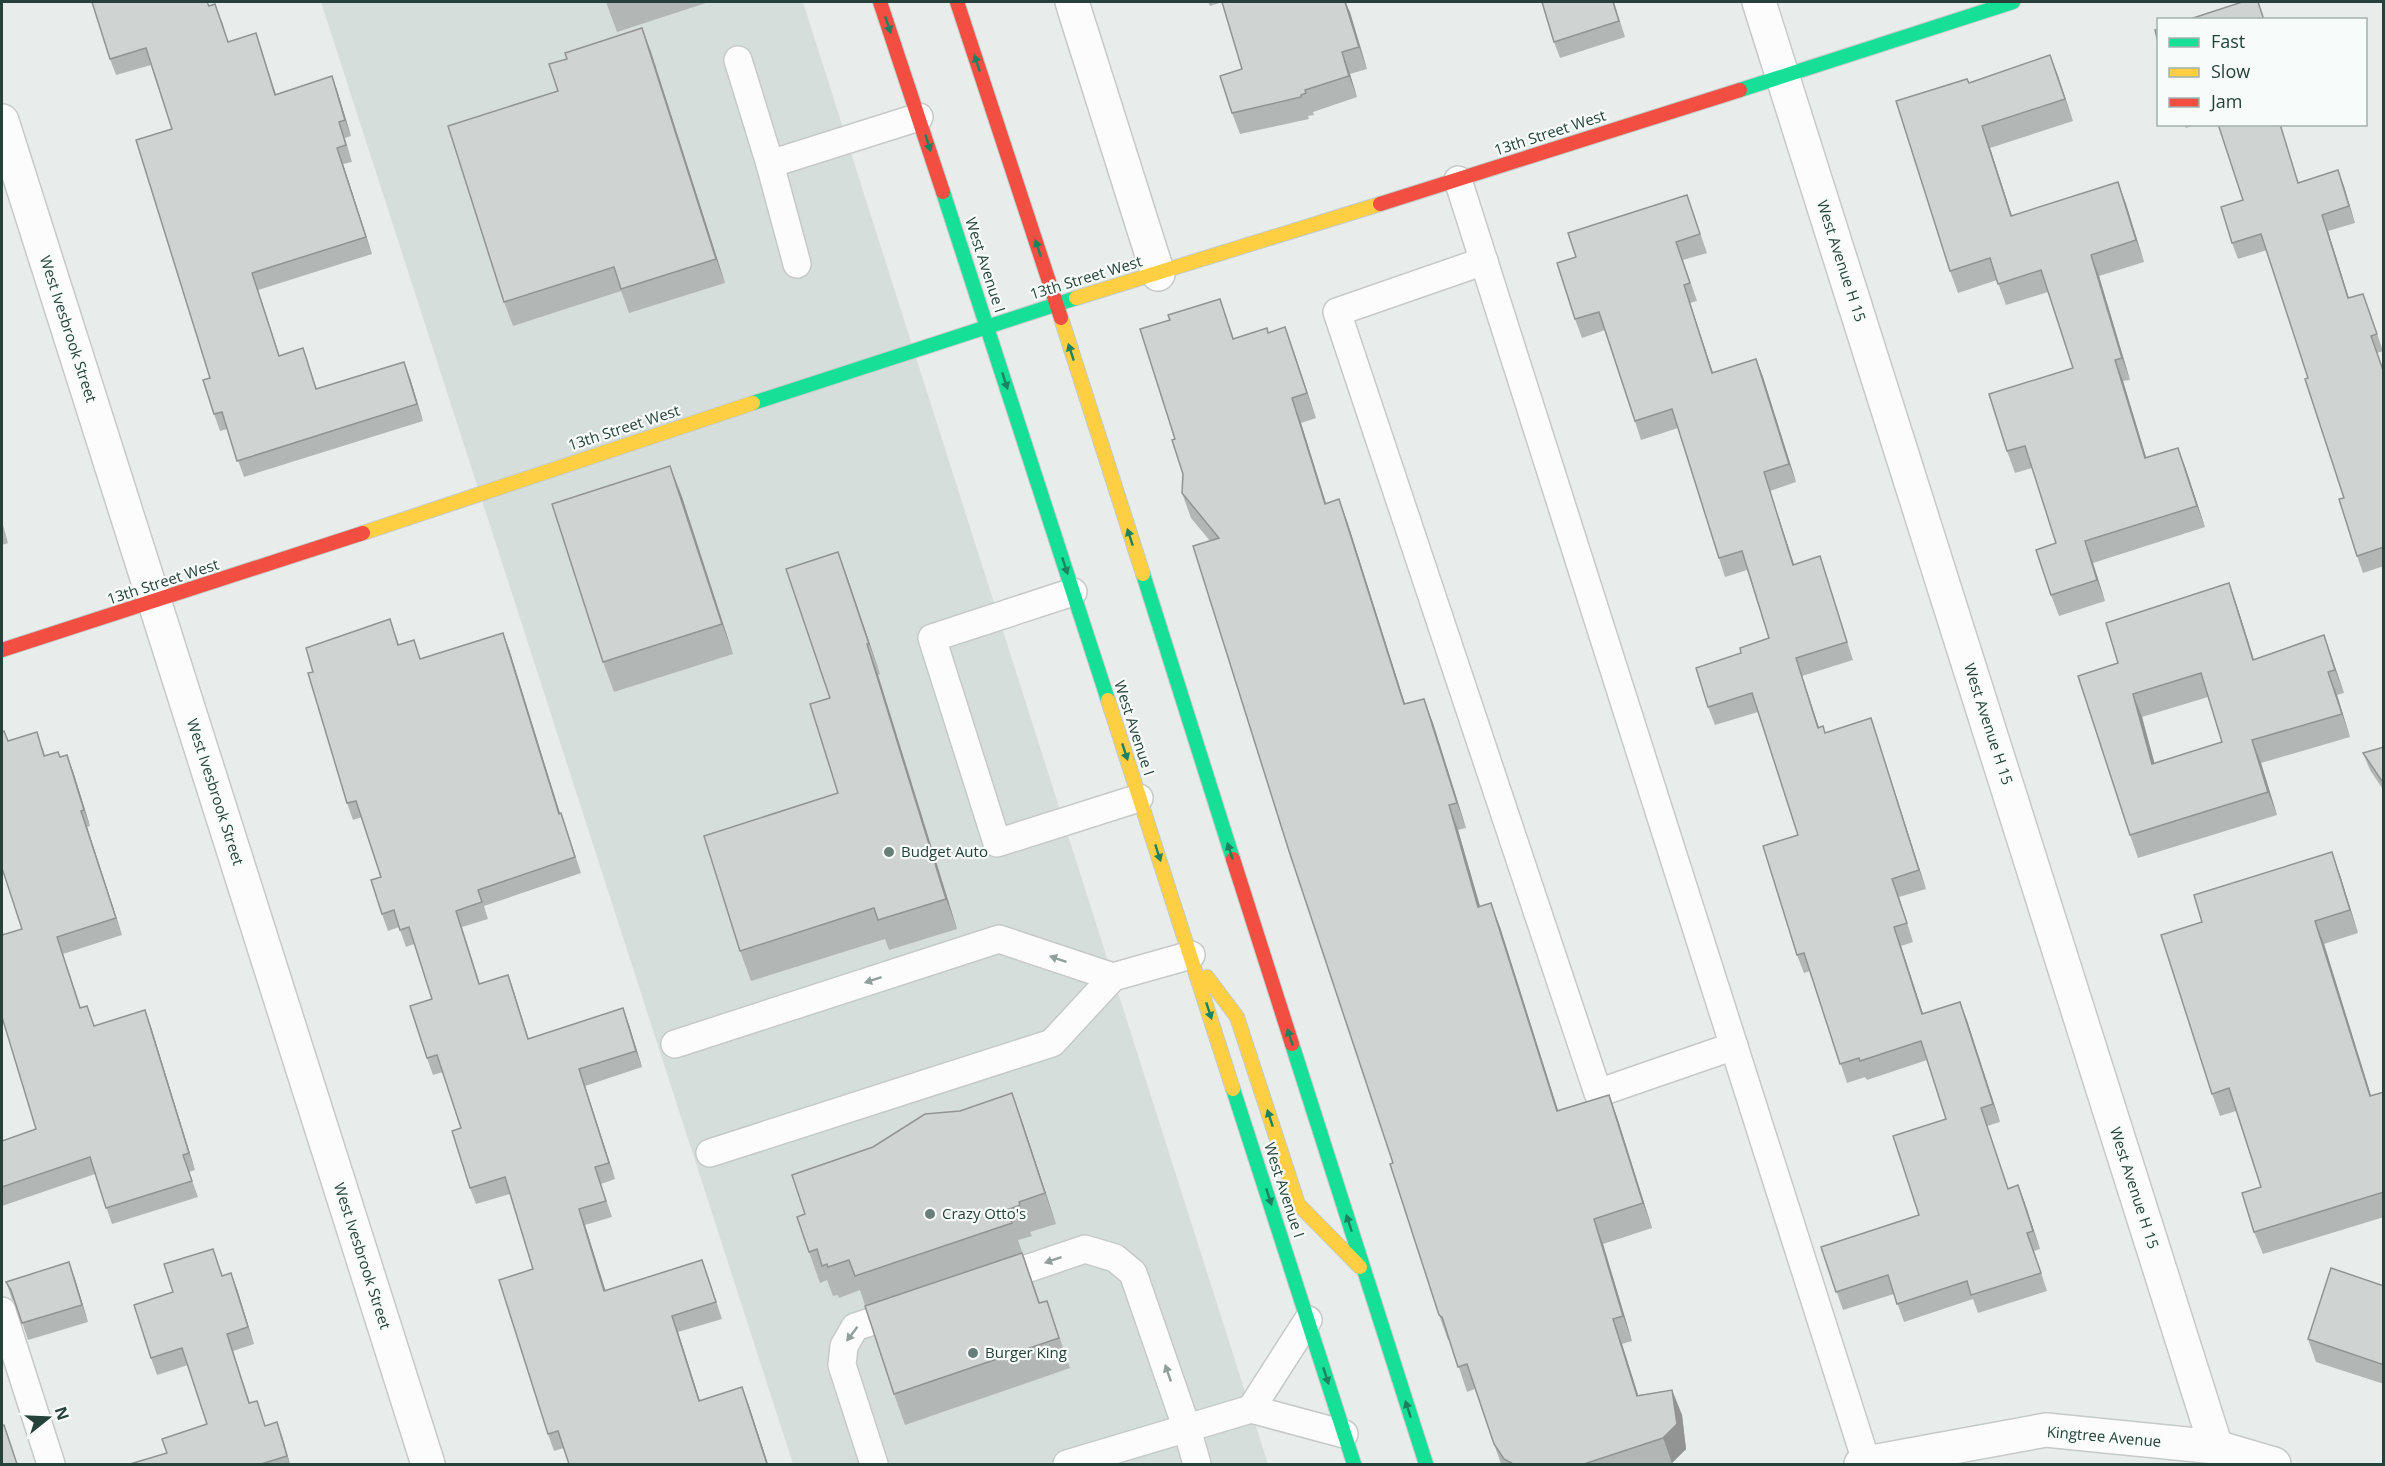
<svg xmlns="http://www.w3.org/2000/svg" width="2385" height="1466" viewBox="0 0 2385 1466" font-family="'Open Sans',sans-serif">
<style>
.built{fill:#d6dedb}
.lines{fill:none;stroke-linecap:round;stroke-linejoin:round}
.lane-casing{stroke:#c5cac8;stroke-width:30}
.street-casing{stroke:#c5cac8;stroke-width:36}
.fast-casing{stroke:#c3cbc8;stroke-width:16}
.slow-casing{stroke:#c3cbc8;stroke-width:16}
.jam-casing{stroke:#c3cbc8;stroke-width:16}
.lane{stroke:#fcfcfc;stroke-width:27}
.street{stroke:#fcfcfc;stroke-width:33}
.fast{stroke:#16e098;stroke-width:14}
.slow{stroke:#ffcf43;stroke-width:14}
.jam{stroke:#f24e42;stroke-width:14}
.wall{fill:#b2b6b5;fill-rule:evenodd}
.shaded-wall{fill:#919493}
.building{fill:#cfd4d2;stroke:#919493;stroke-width:1.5;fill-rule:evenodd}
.oneway{fill:#1e8160}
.oneway2{fill:#909f9b}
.poi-dot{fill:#697e78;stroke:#f7fbf9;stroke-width:2}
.labels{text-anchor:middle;stroke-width:4.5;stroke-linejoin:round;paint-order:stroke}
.street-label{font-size:15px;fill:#24423a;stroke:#f7fbf9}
.poi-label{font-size:15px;fill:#24423a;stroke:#f7fbf9;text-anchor:start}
</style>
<rect width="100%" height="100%" fill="#e8edeb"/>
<path class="built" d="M321,2H803L1268,1464H793Z"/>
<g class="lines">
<g class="lane-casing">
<g id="lane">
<path d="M738,60L770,164L797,264"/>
<path d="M770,164L919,117"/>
<path d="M1458,180L1867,1464"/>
<path d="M1484,261L1337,312L1598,1093L1734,1046"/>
<path d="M1073,592L932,638L997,843L1139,798"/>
<path d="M675,1044L999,939L1113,977"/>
<path d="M710,1153L1052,1043L1113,977L1191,955"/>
<path d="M994,1280L1085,1249L1115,1258L1133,1273L1187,1429L1197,1464"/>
<path d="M2,1311L51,1464"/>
<path d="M1251,1409L1308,1320"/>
<path d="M874,1464L842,1365L844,1346L855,1327L904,1311"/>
<path d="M1067,1464L1251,1409L1344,1434"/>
</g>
</g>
<g class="street-casing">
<g id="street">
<path d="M1072,2L1158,274"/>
<path d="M1759,2L2216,1447"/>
<path d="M2,121L428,1464"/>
<path d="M1861,1464L2046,1430L2216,1447L2274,1464"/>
</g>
</g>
<g class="fast-casing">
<g id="fast">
<path d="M1740,90L2013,2"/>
<path d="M943,192L1108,700"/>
<path d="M753,403L1076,298"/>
<path d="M1143,574L1233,859"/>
<path d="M1292,1044L1426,1464"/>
<path d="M1233,1089L1354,1464"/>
</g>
</g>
<g class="slow-casing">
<g id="slow">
<path d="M1076,298L1380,204"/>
<path d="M1061,318L1143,574"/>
<path d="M363,533L753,403"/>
<path d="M1108,700L1233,1089"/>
<path d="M1207,977L1237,1017L1298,1204L1360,1267"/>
</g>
</g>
<g class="jam-casing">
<g id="jam">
<path d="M880,2L943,192"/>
<path d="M957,2L1061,318"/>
<path d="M1380,204L1740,90"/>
<path d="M2,650L363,533"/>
<path d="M1233,859L1292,1044"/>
</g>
</g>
<use href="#lane" class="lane"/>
<use href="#street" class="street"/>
<use href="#fast" class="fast"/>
<use href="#slow" class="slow"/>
<use href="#jam" class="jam"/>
</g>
<g class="wall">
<path d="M606,2H709L617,32Z"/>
<path d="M1208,2H1346L1367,69L1350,74L1357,97L1313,112L1314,115L1308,116L1309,119L1240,134L1232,113L1242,69L1222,2L1210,6Z"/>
<path d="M1614,2L1625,37L1560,58L1554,42Z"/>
<path d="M209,6L222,21L228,42L256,33L276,94L332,76L351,136L345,138L352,162L343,164L372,254L258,290L279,356L303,348L317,389L410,378L423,421L244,477L227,429L220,431L214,414L210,378L172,129L151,65L116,75L110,59Z"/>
<path d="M642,28L651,52L725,283L629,313L621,291L513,326L504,302L558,91Z"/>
<path d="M2058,76L2073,121L1990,148L2012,216L2118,182L2126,204L2144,262L2099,276L2130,380L2123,381L2146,457L2178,448L2205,527L2093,563L2105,601L2059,616L2051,595L2056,543L2032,468L2015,473L2007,451L2073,368L2048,292L2006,305L1997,280L1958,293L1950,271L1969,82Z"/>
<path d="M2184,124H2198L2186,128Z"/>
<path d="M2338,170L2355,223L2328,231L2349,298L2369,310L2383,351L2377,353L2384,371V566L2363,573L2357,556L2344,498L2308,378L2267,250L2238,259L2232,243L2243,200Z"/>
<path d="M1687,195L1707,253L1683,260L1697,301L1690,303L1713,373L1756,359L1763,377L1796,482L1770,491L1794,564L1826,575L1853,660L1802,676L1819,728L1825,733L1871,718L1926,889L1899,897L1913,942L1901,946L1923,1014L1960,1002L2000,1122L1987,1126L2008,1188L2018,1185L2040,1249L2034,1251L2047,1291L1978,1313L1973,1299L1904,1322L1894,1294L1843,1310L1821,1247L1919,1215L1946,1119L1927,1060L1867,1080L1865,1077L1847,1083L1810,971L1804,973L1797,955L1798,835L1758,712L1715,725L1708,707L1741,653L1769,638L1747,570L1725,577L1678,428L1641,440L1605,330L1582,338L1575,319L1576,257Z"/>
<path d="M1170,320L1229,324L1234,339L1268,333L1285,327L1316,418L1301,423L1326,503L1339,499L1348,524L1405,704L1433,723L1466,828L1458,830L1480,906L1500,927L1558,1110L1609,1095L1618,1120L1652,1228L1603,1244L1632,1341L1622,1344L1638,1395L1672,1390L1682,1415L1686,1449L1672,1463L1666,1464H1501L1475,1389L1467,1392L1450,1340H1448L1439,1315L1393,1163L1210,541L1191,518L1182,493L1183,474L1175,439Z"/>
<path d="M670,466L682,497L733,654L614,692L603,662Z"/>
<path d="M2,521L8,543L2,545Z"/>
<path d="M838,552L880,674L878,675L957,929L889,950L885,939L751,981L740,951L838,793L830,698Z"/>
<path d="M2229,583L2237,606L2254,659L2324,635L2344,693L2337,695L2350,737L2261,763L2277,815L2138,858L2130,835L2118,663ZM2208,697L2222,742L2154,763L2142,717Z"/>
<path d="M390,619L399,645L420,658L509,649L560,813H561L567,830L581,873L484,906L488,919L462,927L480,984L508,975L528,1039L629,1025L642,1067L585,1086L615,1179L601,1184L612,1217L585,1225L605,1291L708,1276L722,1319L678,1332L700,1401L748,1403L768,1464H569L564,1448L554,1451L548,1434L533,1269L510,1194L476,1204L470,1188L461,1128L443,1072L433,1075L427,1058L432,999L414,944L406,947L399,927L388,931L382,914L381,877L362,817L353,820L347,803L313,672Z"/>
<path d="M8,741L43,748L45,756L60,757L73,771L90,826L87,827L122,935L63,954L81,1008L94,1026L145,1010L151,1027L195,1170L189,1172L198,1197L112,1224L95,1174L2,1206V1141L36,1129Z"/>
<path d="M2384,747V791L2370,770L2363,753Z"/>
<path d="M2340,875L2358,933L2324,944L2371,1096L2384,1092V1217L2263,1254L2254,1232L2261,1187L2236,1111L2220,1116L2212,1094L2202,922Z"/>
<path d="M1023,1124L1056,1224L1030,1232L1032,1236L1018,1240L1040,1303L1047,1301L1070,1368L905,1425L894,1394L860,1290L839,1298L838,1295L833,1296L827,1280L820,1283L809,1252L805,1214Z"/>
<path d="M75,1279L88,1322L28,1340L16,1304L12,1299L6,1282Z"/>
<path d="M2384,1286V1384L2316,1362L2308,1339Z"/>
<path d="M237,1289L254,1344L233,1351L250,1403L266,1426L277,1422L290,1464H130L167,1453L207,1424L188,1365L157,1375L151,1358Z"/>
</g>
<g class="shaded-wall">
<path d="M1345,2L1350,12L1367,69L1359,47Z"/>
<path d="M642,28L651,52L725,283L716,259Z"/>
<path d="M1342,52L1350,74L1357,97L1349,76Z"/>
<path d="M2050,55L2058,76L2073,121L2065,99Z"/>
<path d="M332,76L338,93L351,136L345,120Z"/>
<path d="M1982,126L1990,148L2019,238L2011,216Z"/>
<path d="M337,148L343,164L372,254L366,237Z"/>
<path d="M2338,170L2344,186L2355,223L2349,206Z"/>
<path d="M2118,182L2126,204L2144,262L2136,240Z"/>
<path d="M2322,215L2328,231L2354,315L2348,298Z"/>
<path d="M2091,255L2099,276L2130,380L2122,358Z"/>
<path d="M252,273L258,290L285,373L279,356Z"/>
<path d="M1684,285L1690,303L1719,391L1712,373Z"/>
<path d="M1285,327L1294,352L1316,418L1307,393Z"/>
<path d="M1756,359L1763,377L1796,482L1789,464Z"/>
<path d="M2115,360L2123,381L2153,480L2145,458Z"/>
<path d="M404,362L410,378L423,421L417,404Z"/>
<path d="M1292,398L1301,423L1334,529L1325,504Z"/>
<path d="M2178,448L2186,469L2205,527L2197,506Z"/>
<path d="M670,466L682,497L733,654L722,624Z"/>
<path d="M1764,472L1770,491L1800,583L1793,565Z"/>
<path d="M1339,499L1348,524L1413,729L1404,704Z"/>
<path d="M2085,541L2093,563L2105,601L2097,580Z"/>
<path d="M838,552L849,582L880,674L869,644Z"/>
<path d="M2229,583L2237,606L2261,683L2253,660Z"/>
<path d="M503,633L509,649L565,830L559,814Z"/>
<path d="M2324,635L2332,658L2344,693L2335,670Z"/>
<path d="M867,644L878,675L957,929L946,899Z"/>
<path d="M1796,658L1802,676L1825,746L1818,728Z"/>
<path d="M2328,672L2337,695L2350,737L2342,714Z"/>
<path d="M2133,694L2142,717L2161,787L2152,764Z"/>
<path d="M1424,699L1433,723L1466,828L1457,803Z"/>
<path d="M1871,718L1877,737L1926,889L1919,870Z"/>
<path d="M2252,740L2261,763L2277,815L2268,792Z"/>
<path d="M67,755L73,771L90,826L84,810Z"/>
<path d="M1449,805L1458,830L1487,931L1478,907Z"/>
<path d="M81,811L87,827L122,935L116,918Z"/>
<path d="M2332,852L2340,875L2358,933L2350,910Z"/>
<path d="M1892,879L1899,897L1913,942L1907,923Z"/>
<path d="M1491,903L1500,927L1566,1136L1557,1111Z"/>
<path d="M2315,921L2324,944L2378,1118L2370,1096Z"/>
<path d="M1894,927L1901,946L1929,1032L1922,1014Z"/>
<path d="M508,975L514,992L534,1056L528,1039Z"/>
<path d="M1960,1002L1967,1020L2000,1122L1993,1104Z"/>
<path d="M623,1008L629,1025L642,1067L636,1051Z"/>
<path d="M145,1010L151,1027L195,1170L189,1153Z"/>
<path d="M579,1069L585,1086L615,1179L609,1163Z"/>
<path d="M1012,1093L1023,1124L1056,1224L1045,1193Z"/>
<path d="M1609,1095L1618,1120L1652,1228L1643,1203Z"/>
<path d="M2018,1185L2025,1203L2040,1249L2033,1231Z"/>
<path d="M579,1209L585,1225L611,1308L604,1291Z"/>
<path d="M1594,1219L1603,1244L1632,1341L1623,1316Z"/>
<path d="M69,1262L75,1279L88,1322L82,1305Z"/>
<path d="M231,1273L237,1289L254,1344L248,1327Z"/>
<path d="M672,1316L678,1332L705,1417L699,1401Z"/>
<path d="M1613,1319L1622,1344L1646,1420L1637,1396Z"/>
<path d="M742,1387L748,1403L768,1464H767Z"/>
<path d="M1672,1390L1682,1415L1686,1449L1672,1463L1663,1438Z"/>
<path d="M277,1422L283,1439L290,1464L287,1456Z"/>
</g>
<g class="building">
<path d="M92,2H207L209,6L215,4L228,42L256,33L275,95L332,76L345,120L339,122L346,145L337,148L366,237L252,273L279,356L303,348L316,389L404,362L417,404L237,461L222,412L214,414L203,380L210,378L136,140L172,129L146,48L110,59Z"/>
<path d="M1222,2H1345L1359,47L1342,52L1349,76L1305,90L1306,93L1301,95V97L1232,113L1220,76L1242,69Z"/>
<path d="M1542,2H1613L1619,21L1554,42Z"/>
<path d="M2242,2H2258L2264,20H2187Z"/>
<path d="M642,28L716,259L621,289L614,267L504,302L448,126L558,91L549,64L567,59L565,53Z"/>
<path d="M2158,29V42L2155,30Z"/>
<path d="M2050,55L2065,99L1982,126L2011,216L2118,182L2136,240L2091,255L2122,358L2115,360L2145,458L2178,448L2197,506L2085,541L2097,580L2051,595L2036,550L2056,543L2025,446L2007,451L1989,394L2073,368L2041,270L1998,284L1990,258L1950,271L1896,101L1967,79L1969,83Z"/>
<path d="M2218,124H2280L2298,183L2338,170L2349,206L2322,215L2348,298L2363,294L2377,334L2371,336L2384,373V547L2357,556L2339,499L2344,498L2305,379L2308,378L2261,234L2232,243L2221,207L2243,200Z"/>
<path d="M1687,195L1700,234L1676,242L1690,283L1684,285L1712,373L1756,359L1789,464L1764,472L1793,565L1820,556L1847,642L1796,658L1818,728L1823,726L1825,733L1871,718L1919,870L1892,879L1907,923L1894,927L1922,1014L1960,1002L1993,1104L1981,1108L2008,1189L2018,1185L2033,1231L2027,1233L2041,1273L1971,1295L1967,1281L1897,1304L1888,1275L1836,1292L1821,1247L1919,1215L1893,1136L1946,1119L1921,1041L1860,1061L1859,1058L1840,1064L1804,953L1797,955L1763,846L1798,835L1752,693L1708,707L1696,668L1741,653L1740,648L1769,638L1742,551L1719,558L1672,409L1635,421L1599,312L1575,319L1557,263L1576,257L1568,233Z"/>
<path d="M1220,299L1233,339L1267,328L1268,333L1285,327L1307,393L1292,398L1325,504L1339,499L1404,704L1424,699L1457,803L1449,805L1478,907L1491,903L1557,1111L1609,1095L1643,1203L1594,1219L1623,1316L1613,1319L1637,1396L1672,1390L1677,1424L1663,1438L1584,1464H1513L1504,1459L1494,1444L1467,1364L1458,1367L1442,1317L1439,1315L1390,1164L1393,1163L1289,851L1193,546L1219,538L1182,493L1183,474L1172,440L1175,439L1140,329L1170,320L1168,315Z"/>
<path d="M670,466L722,624L603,662L552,504Z"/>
<path d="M838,552L869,644H867L946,899L878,920L874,908L740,951L704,836L838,793L810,704L830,698L786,569Z"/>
<path d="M2229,583L2253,660L2324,635L2335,670L2328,672L2342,714L2252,740L2268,792L2130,835L2078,676L2118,663L2106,623ZM2201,673L2222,742L2152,764L2133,694Z"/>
<path d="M390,619L398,645L414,640L420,659L503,633L559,814L561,813L575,857L478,890L482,902L456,911L479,984L508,975L528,1039L623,1008L636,1051L579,1069L609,1163L595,1167L606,1201L579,1209L604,1291L702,1260L716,1302L672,1316L699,1401L742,1387L767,1464H569L558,1431L548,1434L499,1280L533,1269L505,1177L470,1188L452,1131L461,1128L437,1055L427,1058L410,1006L432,999L409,927L400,930L394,910L382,914L371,880L381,877L356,801L347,803L308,673L313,672L306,648Z"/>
<path d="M4,731L8,741L37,732L44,756L58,752L60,757L67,755L84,810L81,811L116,918L57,937L80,1008L87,1006L94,1026L145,1010L189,1153L183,1155L192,1181L106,1208L90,1157L2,1187V1141L36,1129L2,1017V935L22,929L2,868V732Z"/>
<path d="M2384,747V784L2363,753Z"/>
<path d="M2332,852L2350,910L2315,921L2370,1096L2384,1092V1192L2254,1232L2242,1193L2261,1187L2229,1088L2212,1094L2161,935L2202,922L2194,895Z"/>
<path d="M1012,1093L1045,1193L1019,1202L1020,1205L1007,1210L1012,1223L855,1276L849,1260L828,1267L827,1264L822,1266L817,1249L809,1252L797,1217L805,1214L792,1175L873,1147L925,1114L960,1111Z"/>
<path d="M213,1249L222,1276L231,1273L248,1327L227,1334L249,1403L257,1401L265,1426L277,1422L287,1456L261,1464H130L167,1453L162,1439L207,1424L182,1348L151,1358L134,1305L173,1292L164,1264Z"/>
<path d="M1022,1253L1039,1303L1047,1301L1059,1338L894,1394L865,1306Z"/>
<path d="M69,1262L82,1305L22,1323L11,1290L6,1282Z"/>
<path d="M2331,1268L2384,1286V1365L2308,1339Z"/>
<path d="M4,1425L17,1464H2V1426Z"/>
</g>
<defs><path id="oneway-solid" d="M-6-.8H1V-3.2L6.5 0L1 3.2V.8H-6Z" transform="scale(1.5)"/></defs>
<g class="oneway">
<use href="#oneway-solid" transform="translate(888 25) rotate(72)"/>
<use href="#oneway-solid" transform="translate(977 63) rotate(-108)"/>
<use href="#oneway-solid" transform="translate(928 143) rotate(72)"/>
<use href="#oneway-solid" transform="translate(1038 248) rotate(-108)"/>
<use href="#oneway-solid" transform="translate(1071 352) rotate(-108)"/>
<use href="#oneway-solid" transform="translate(1005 381) rotate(72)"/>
<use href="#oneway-solid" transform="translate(1130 537) rotate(-108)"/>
<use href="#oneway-solid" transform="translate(1065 566) rotate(72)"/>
<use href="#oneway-solid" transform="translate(1125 752) rotate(72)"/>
<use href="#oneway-solid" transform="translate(1230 851) rotate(-108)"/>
<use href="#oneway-solid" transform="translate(1158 853) rotate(72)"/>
<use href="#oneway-solid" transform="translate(1209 1011) rotate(72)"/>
<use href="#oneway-solid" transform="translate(1290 1037) rotate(-108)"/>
<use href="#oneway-solid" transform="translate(1270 1118) rotate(-108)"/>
<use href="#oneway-solid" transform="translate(1269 1197) rotate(72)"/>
<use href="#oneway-solid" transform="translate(1349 1223) rotate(-108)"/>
<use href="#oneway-solid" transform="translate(1326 1376) rotate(72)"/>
<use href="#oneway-solid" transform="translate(1408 1409) rotate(-108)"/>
</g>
<g class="oneway2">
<use href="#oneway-solid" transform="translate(1058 959) rotate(-161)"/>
<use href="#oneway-solid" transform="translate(873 980) rotate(162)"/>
<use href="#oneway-solid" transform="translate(1053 1260) rotate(161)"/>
<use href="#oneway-solid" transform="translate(852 1334) rotate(127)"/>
<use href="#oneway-solid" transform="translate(1168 1373) rotate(-109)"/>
</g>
<g class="poi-dot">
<circle cx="889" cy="852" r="6"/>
<circle cx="930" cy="1214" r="6"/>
<circle cx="973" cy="1353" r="6"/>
</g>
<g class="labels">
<g class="street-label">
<text transform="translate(1550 133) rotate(-18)" y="5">13th Street West</text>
<text transform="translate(1841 261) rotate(72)" y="5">West Avenue H 15</text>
<text transform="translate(985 265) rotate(72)" y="5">West Avenue I</text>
<text transform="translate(1086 278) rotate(-17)" y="5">13th Street West</text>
<text transform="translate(68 329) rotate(72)" y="5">West Ivesbrook Street</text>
<text transform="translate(624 428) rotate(-18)" y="5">13th Street West</text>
<text transform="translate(163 582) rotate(-18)" y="5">13th Street West</text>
<text transform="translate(1988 724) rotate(72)" y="5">West Avenue H 15</text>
<text transform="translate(1134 728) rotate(72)" y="5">West Avenue I</text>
<text transform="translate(215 792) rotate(72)" y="5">West Ivesbrook Street</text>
<text transform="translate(2134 1188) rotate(72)" y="5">West Avenue H 15</text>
<text transform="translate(1284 1190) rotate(72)" y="5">West Avenue I</text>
<text transform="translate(362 1256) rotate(72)" y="5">West Ivesbrook Street</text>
<text transform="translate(2104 1437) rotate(5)" y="5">Kingtree Avenue</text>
</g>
<g class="poi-label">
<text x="901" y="857">Budget Auto</text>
<text x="942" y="1219">Crazy Otto's</text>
<text x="985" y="1358">Burger King</text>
</g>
</g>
<rect width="2385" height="1466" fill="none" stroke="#24423a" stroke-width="6"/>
<rect x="2157" y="18" width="210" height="108" fill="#f7fbf9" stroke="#a3b1ad" stroke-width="1.5"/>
<rect x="2169" y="38" width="30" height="9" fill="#16e098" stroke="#a3b1ad" stroke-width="1.5"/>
<text x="2211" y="48" font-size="18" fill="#24423a">Fast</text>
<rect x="2169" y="68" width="30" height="9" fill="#ffcf43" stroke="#a3b1ad" stroke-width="1.5"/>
<text x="2211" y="78" font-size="18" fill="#24423a">Slow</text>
<rect x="2169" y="98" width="30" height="9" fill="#f24e42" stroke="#a3b1ad" stroke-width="1.5"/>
<text x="2211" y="108" font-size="18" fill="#24423a">Jam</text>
<g transform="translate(48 1418) rotate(72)" stroke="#f7fbf9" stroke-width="4.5" paint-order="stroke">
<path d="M0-4.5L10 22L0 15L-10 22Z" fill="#24423a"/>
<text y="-9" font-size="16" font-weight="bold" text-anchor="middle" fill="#24423a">N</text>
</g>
</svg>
